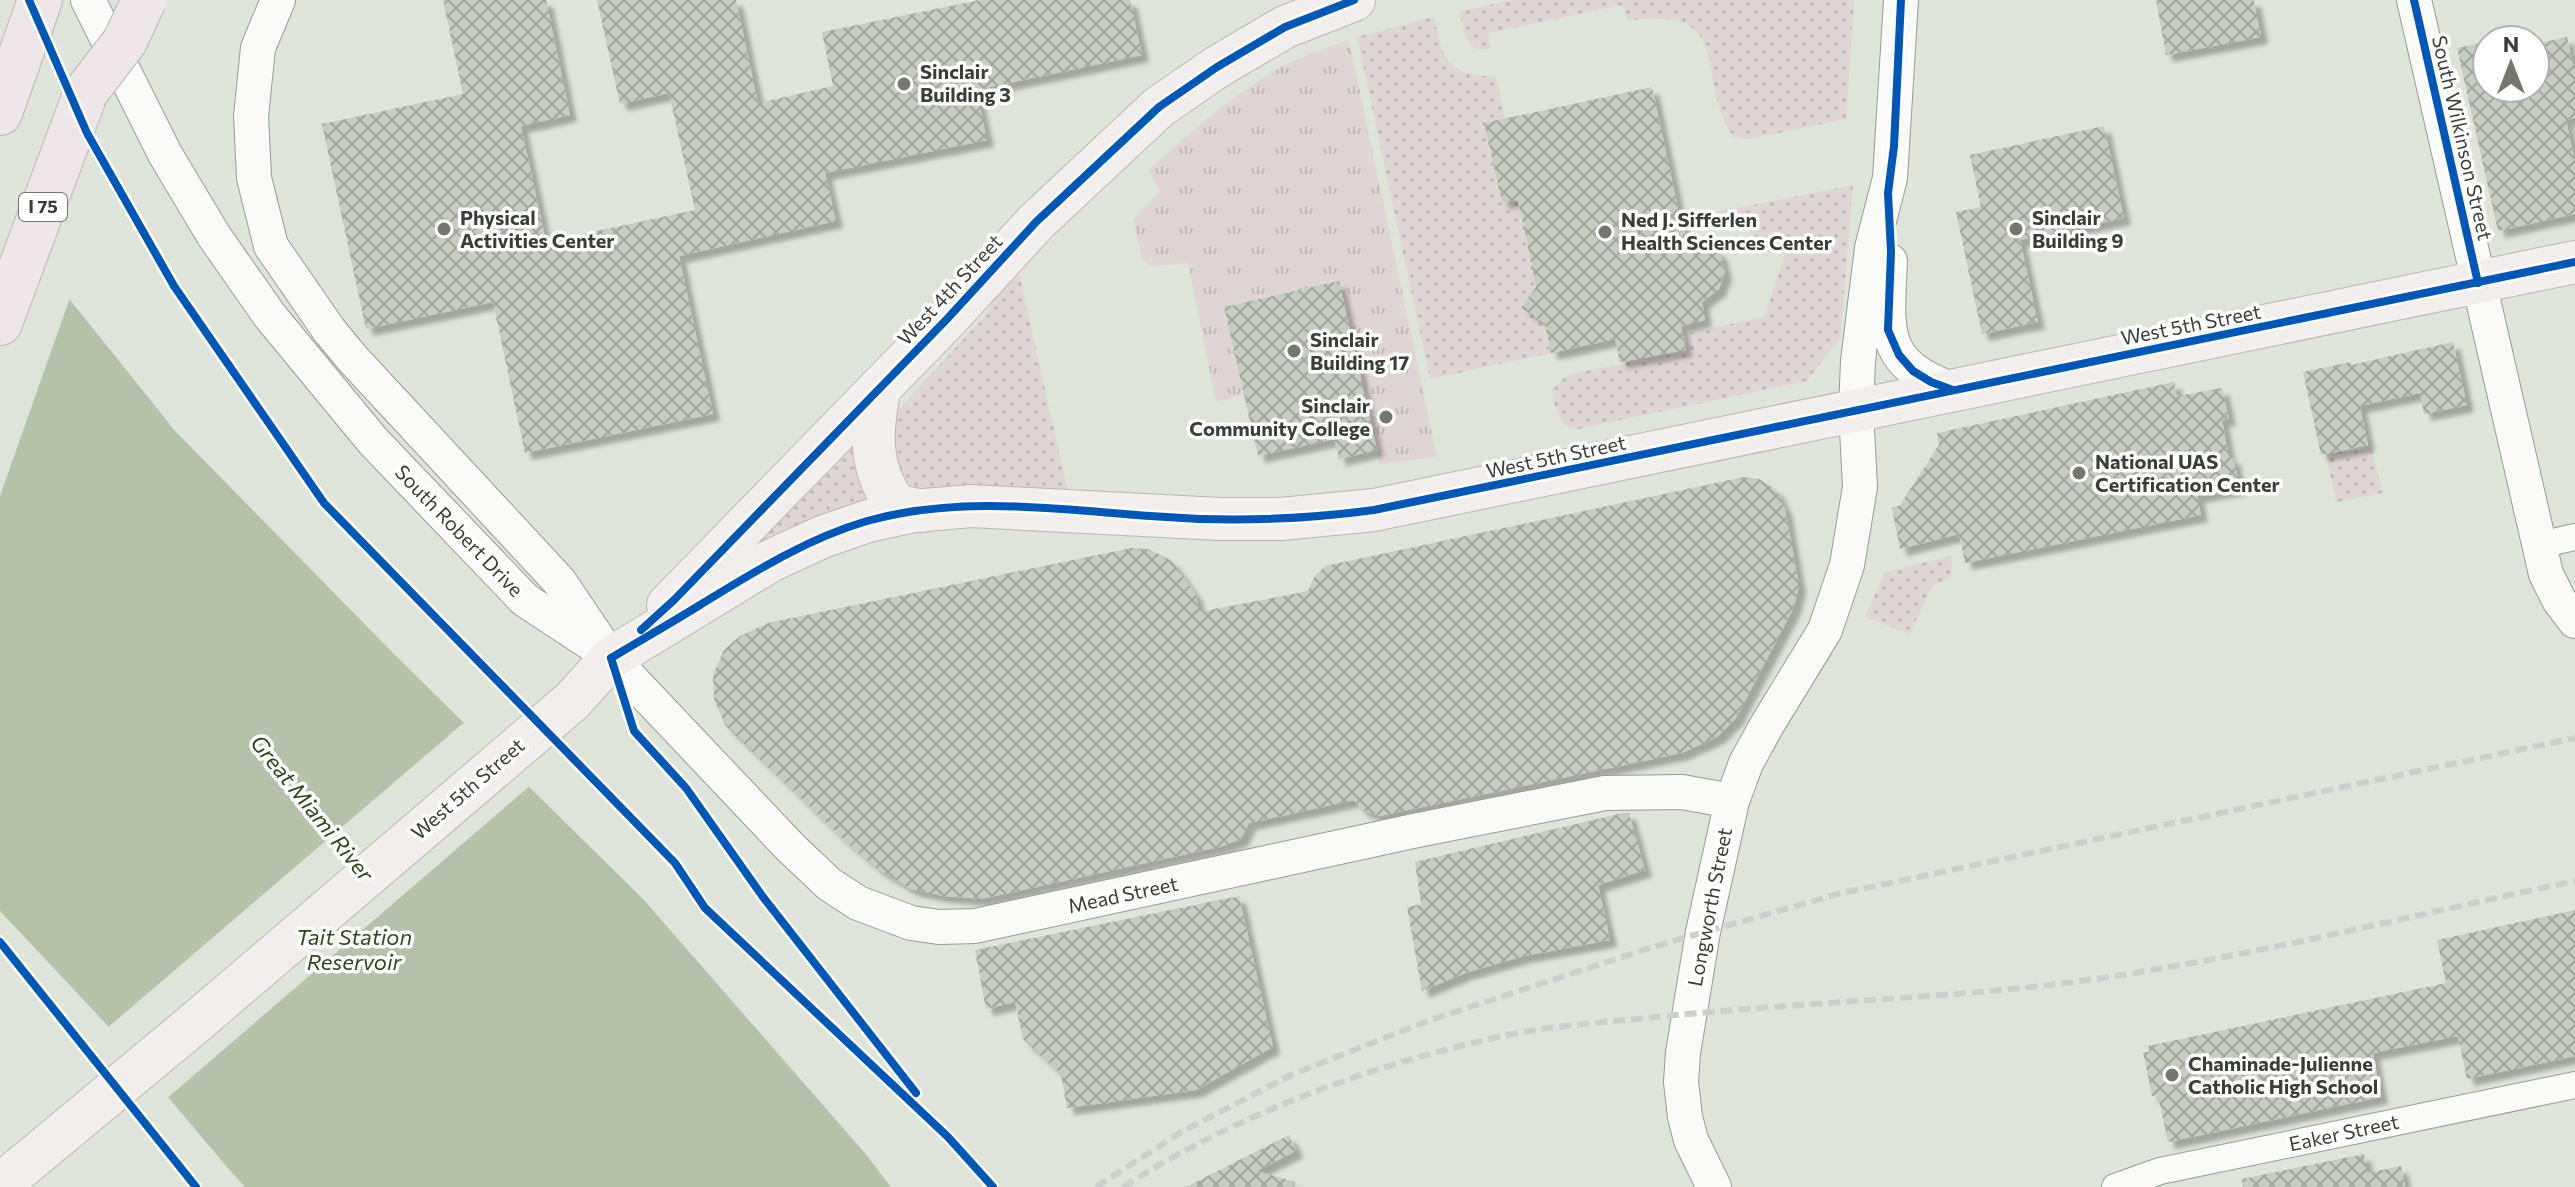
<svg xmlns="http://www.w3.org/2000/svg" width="2575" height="1187" viewBox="0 0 2575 1187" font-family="Commissioner,sans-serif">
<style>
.grass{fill:url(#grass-tufts)}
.park{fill:url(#park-dots)}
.water{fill:#b5c1ab}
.pier{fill:#dee4d9}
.building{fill:url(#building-cross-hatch);filter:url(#shadow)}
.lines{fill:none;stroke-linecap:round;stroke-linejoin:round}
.minor-casing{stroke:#989c94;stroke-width:28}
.tertiary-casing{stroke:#989c94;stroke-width:36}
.primary-casing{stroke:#beb6b4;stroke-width:44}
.motorway-casing{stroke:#beb6b4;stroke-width:46}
.minor{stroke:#fafbf9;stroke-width:26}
.tertiary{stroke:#fafbf9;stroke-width:34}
.primary{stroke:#f2eeee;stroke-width:42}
.motorway{stroke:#ede5e7;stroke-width:44}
.rail{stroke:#cdcfcc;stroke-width:6;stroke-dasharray:12 6;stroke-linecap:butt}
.motorway-bridge-casing{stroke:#beb6b4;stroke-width:46;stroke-linecap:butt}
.motorway-bridge{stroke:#ede5e7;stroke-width:44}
.cycleway-casing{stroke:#fff;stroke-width:13}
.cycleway{stroke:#0057b8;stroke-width:8}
.poi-dot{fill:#73786f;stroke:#fff;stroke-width:3}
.labels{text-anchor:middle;stroke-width:7;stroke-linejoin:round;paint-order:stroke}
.shield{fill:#fff;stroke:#747872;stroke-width:2}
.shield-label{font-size:18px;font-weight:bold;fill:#393e36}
.poi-label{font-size:20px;font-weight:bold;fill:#393e36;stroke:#fff;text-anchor:start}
.street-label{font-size:20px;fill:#393e36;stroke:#fff}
.water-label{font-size:22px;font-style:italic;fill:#31461d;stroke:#fff}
</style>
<defs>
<pattern id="grass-tufts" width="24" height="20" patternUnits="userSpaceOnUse" patternTransform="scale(2)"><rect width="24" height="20" fill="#dfd5d4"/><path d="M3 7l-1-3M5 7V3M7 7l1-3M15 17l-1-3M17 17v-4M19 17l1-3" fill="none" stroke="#c0b8b7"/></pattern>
<pattern id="park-dots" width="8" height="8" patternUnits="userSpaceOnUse" patternTransform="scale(2)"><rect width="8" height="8" fill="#dfd5d4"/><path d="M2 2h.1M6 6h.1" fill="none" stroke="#c0b8b7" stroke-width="1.8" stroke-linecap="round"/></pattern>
<pattern id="building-cross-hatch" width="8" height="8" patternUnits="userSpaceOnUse" patternTransform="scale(2)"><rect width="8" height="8" fill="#c6ccc2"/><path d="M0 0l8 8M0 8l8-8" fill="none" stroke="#a2a79e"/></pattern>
<filter id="shadow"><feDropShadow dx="7" dy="7" stdDeviation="2" flood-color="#0004"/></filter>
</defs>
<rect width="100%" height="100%" fill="#dee4d9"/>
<path class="grass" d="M1349,40L1437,457L1379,464L1377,450L1224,307L1244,395L1216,402L1188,263L1152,266L1142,260L1133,219L1160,191L1148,170C1185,137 1222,104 1264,77C1290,60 1320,50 1349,40Z"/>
<g class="park">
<path d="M1510,0H1854L1846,119L1749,139L1734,137C1692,79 1739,4 1628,21L1622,5L1488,33L1491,48C1466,56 1464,30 1459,12Z"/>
<path d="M1434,17C1444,63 1447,74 1496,77L1505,119L1484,124L1502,202L1518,199L1551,353L1430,379L1357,37Z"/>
<path d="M1853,185L1840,339L1806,381L1573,430C1557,420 1555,407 1552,390L1568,375L1685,350L1688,333L1764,317L1785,254L1717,212Z"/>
<path d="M1017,265L1069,496L786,533L748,548L857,436L899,409L986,315L1000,283Z"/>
<path d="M2371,447L2383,493L2336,502L2326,454Z"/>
<path d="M1952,556L1951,578L1932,586L1910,634L1865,617L1885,572Z"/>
</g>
<path class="water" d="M0,186L46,270L176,432L395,655L643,899L864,1152L891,1187H245L227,1167L108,1026L0,911Z"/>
<g class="pier">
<path d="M0,182L4,184L49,268L71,295L0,496Z"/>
<path d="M467,720L532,784L165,1100L106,1029Z"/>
</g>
<g class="building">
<path d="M443,0H546L570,115L521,126L546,242L695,210L669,93L620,104L597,0H736L758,103L833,86L822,32L980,0H1130L1142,55L976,90L987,140L825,173L836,221L679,256L713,414L525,453L493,302L366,329L322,124L463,94Z"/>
<path d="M2156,0H2254L2261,37L2166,55Z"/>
<path d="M2567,37L2575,73V118L2566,120L2575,162V214L2498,231L2457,48L2482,43L2485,56L2487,55V88H2535V44Z"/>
<path d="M1652,87L1681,222L1688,241L1709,245L1720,253L1725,273L1719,289L1702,302L1705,320L1681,326L1686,350L1620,362L1615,339L1551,353L1545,323L1521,308L1536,287L1527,242L1518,200L1502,202L1484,123Z"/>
<path d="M2104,126L2124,218L2020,240L2038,322L1982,334L1956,212L1981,207L1970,155Z"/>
<path d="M1339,281L1377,450L1339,459L1334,439L1258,456L1224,307Z"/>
<path d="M2453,342L2467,405L2424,414L2420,393L2360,406L2368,445L2321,455L2303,372L2351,362V365Z"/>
<path d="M2174,382L2177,396L2222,388L2229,419L2222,420L2229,458L2233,457L2240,488L2197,496L2201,515L1965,563L1959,534L1900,549L1892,508L1900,505L1939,445L1937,433Z"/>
<path d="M1744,477L1759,479L1776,490L1785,508L1799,586L1794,607L1736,718L1717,737L1682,753L1379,816L1362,810L1354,800L1249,823L1241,839L1223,846L981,899L944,896L911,889L878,869L846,842L725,725L714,699L713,675L724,650L740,636L768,623L1131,548L1149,549L1172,561L1196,595L1199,612L1308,591L1314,577L1325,566Z"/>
<path d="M1623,813H1629L1645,870L1598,885L1610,940L1524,956L1465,973L1422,991L1407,907L1421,904L1415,862Z"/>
<path d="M1239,896L1273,1047L1196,1090L1067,1108L1061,1074L1023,1039L1015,1002L986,1009L975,950Z"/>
<path d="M2575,910V1056L2467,1079L2458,1036L2373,1053L2381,1097L2168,1142L2158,1095L2152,1096L2143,1052H2149L2148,1046L2446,983L2437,940Z"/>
<path d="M1289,1135L1296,1151L1257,1171L1295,1182L1294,1187H1186Z"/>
<path d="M2364,1154L2367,1173L2401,1166L2405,1187H2243L2242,1179Z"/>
</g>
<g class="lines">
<g class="minor-casing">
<g id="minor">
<path d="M2540,545L2575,537"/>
<path d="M2115,1187L2160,1171L2575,1085"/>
</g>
</g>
<g class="tertiary-casing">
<g id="tertiary">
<path d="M88,0L165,154L214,236L270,316L373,441L525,600L595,646"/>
<path d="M278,0L258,48L251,116L254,178L271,246L329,330L352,358L559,581L611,658L790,847L829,884L858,903L911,923L939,927L975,926L1418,830L1605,793L1682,792L1732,801"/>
<path d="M2414,0L2546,574L2559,600L2575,621"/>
<path d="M1890,261C1887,330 1879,364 1954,390"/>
<path d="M1714,1187L1691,1140L1685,1117L1681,1082L1683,1053L1703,932L1732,801L1746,763L1767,725L1825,630L1847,565L1860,487L1856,410L1858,361L1872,248L1890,178L1901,0"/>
</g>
</g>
<g class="primary-casing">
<g id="primary">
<path d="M880,387C871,431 868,468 896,505L922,511"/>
<path d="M668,605L947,319L1036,222L1159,107L1217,67L1285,27L1354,0"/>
<path d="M0,1185L195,1023L572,701L611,658L770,561L822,537L868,521L914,511L971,506L1220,519H1281L1374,510L2575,262"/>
</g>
</g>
<g class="motorway-casing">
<g id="motorway">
<path d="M0,113L40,0"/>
<path d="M0,323L86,92"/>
</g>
</g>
<use href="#minor" class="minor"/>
<use href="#tertiary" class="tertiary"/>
<use href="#primary" class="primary"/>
<use href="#motorway" class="motorway"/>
<g class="rail">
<path d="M1096,1187L1183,1131L1293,1074L1433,1019L1656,946L1838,894L2575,738"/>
<path d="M1123,1187C1238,1114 1365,1067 1498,1037C1546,1026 1597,1023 1647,1018C1771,1005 1897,1000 2022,988C2206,969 2393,919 2575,881"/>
</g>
<g class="motorway-bridge-casing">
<path id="motorway-bridge" d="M86,92L125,41L144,0"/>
</g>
<use href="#motorway-bridge" class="motorway-bridge"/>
<g class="cycleway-casing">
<g id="cycleway">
<path d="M29,0L87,133L174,286L324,503L675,863L705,908L948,1137L993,1187"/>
<path d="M1901,0L1894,146L1888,193L1891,252L1888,330L1899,355L1913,371L1931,382L1953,390"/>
<path d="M2414,0L2478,283"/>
<path d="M641,630L674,600L947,319L1036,222L1159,107L1217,67L1285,27L1354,0"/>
<path d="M611,658C641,640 671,623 700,605C754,572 806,539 867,521C959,495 1056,509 1150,516C1224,522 1300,520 1374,510L2575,262"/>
<path d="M611,658L634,731L686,788L763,897L916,1093"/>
<path d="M0,942L196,1187"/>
</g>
</g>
<use href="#cycleway" class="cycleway"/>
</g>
<g class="poi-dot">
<circle cx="904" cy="84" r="8"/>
<circle cx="444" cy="229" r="8"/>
<circle cx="2016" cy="229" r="8"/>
<circle cx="1605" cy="232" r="8"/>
<circle cx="1294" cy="351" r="8"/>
<circle cx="1386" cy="417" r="8"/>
<circle cx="2079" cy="473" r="8"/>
<circle cx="2172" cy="1075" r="8"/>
</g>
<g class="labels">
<rect class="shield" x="19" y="193" width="48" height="28" rx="6"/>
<g class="shield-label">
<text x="43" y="213">I 75</text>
</g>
<g class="poi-label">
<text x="920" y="79">Sinclair<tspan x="920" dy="23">Building 3</tspan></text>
<text x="460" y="225">Physical<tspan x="460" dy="23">Activities Center</tspan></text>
<text x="2032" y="225">Sinclair<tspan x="2032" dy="23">Building 9</tspan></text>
<text x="1621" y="227">Ned J. Sifferlen<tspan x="1621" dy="23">Health Sciences Center</tspan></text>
<text x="1310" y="347">Sinclair<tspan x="1310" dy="23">Building 17</tspan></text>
<text x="1370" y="413" text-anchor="end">Sinclair<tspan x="1370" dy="23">Community College</tspan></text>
<text x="2095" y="469">National UAS<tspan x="2095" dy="23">Certification Center</tspan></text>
<text x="2188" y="1071">Chaminade-Julienne<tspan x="2188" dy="23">Catholic High School</tspan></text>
</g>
<g class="street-label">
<text transform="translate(2462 138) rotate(77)" y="7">South Wilkinson Street</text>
<text transform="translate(950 290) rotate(-47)" y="7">West 4th Street</text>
<text transform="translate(2191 325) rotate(-11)" y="7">West 5th Street</text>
<text transform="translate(1556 457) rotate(-12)" y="7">West 5th Street</text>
<text transform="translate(459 531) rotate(46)" y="7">South Robert Drive</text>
<text transform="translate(468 789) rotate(-41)" y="7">West 5th Street</text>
<text transform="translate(1123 895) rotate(-12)" y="7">Mead Street</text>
<text transform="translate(1710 907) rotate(-79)" y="7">Longworth Street</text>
<text transform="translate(2344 1133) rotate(-12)" y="7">Eaker Street</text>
</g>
<g class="water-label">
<text transform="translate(312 808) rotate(51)" y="8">Great Miami River</text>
<text x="354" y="945">Tait Station<tspan x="354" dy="25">Reservoir</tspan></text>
</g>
</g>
<g transform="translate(2511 64)"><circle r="38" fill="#ffffff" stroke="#b0b2af" stroke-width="2"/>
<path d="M0-6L14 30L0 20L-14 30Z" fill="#73786f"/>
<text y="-12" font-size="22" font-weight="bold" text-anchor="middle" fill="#393e36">N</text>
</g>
</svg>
